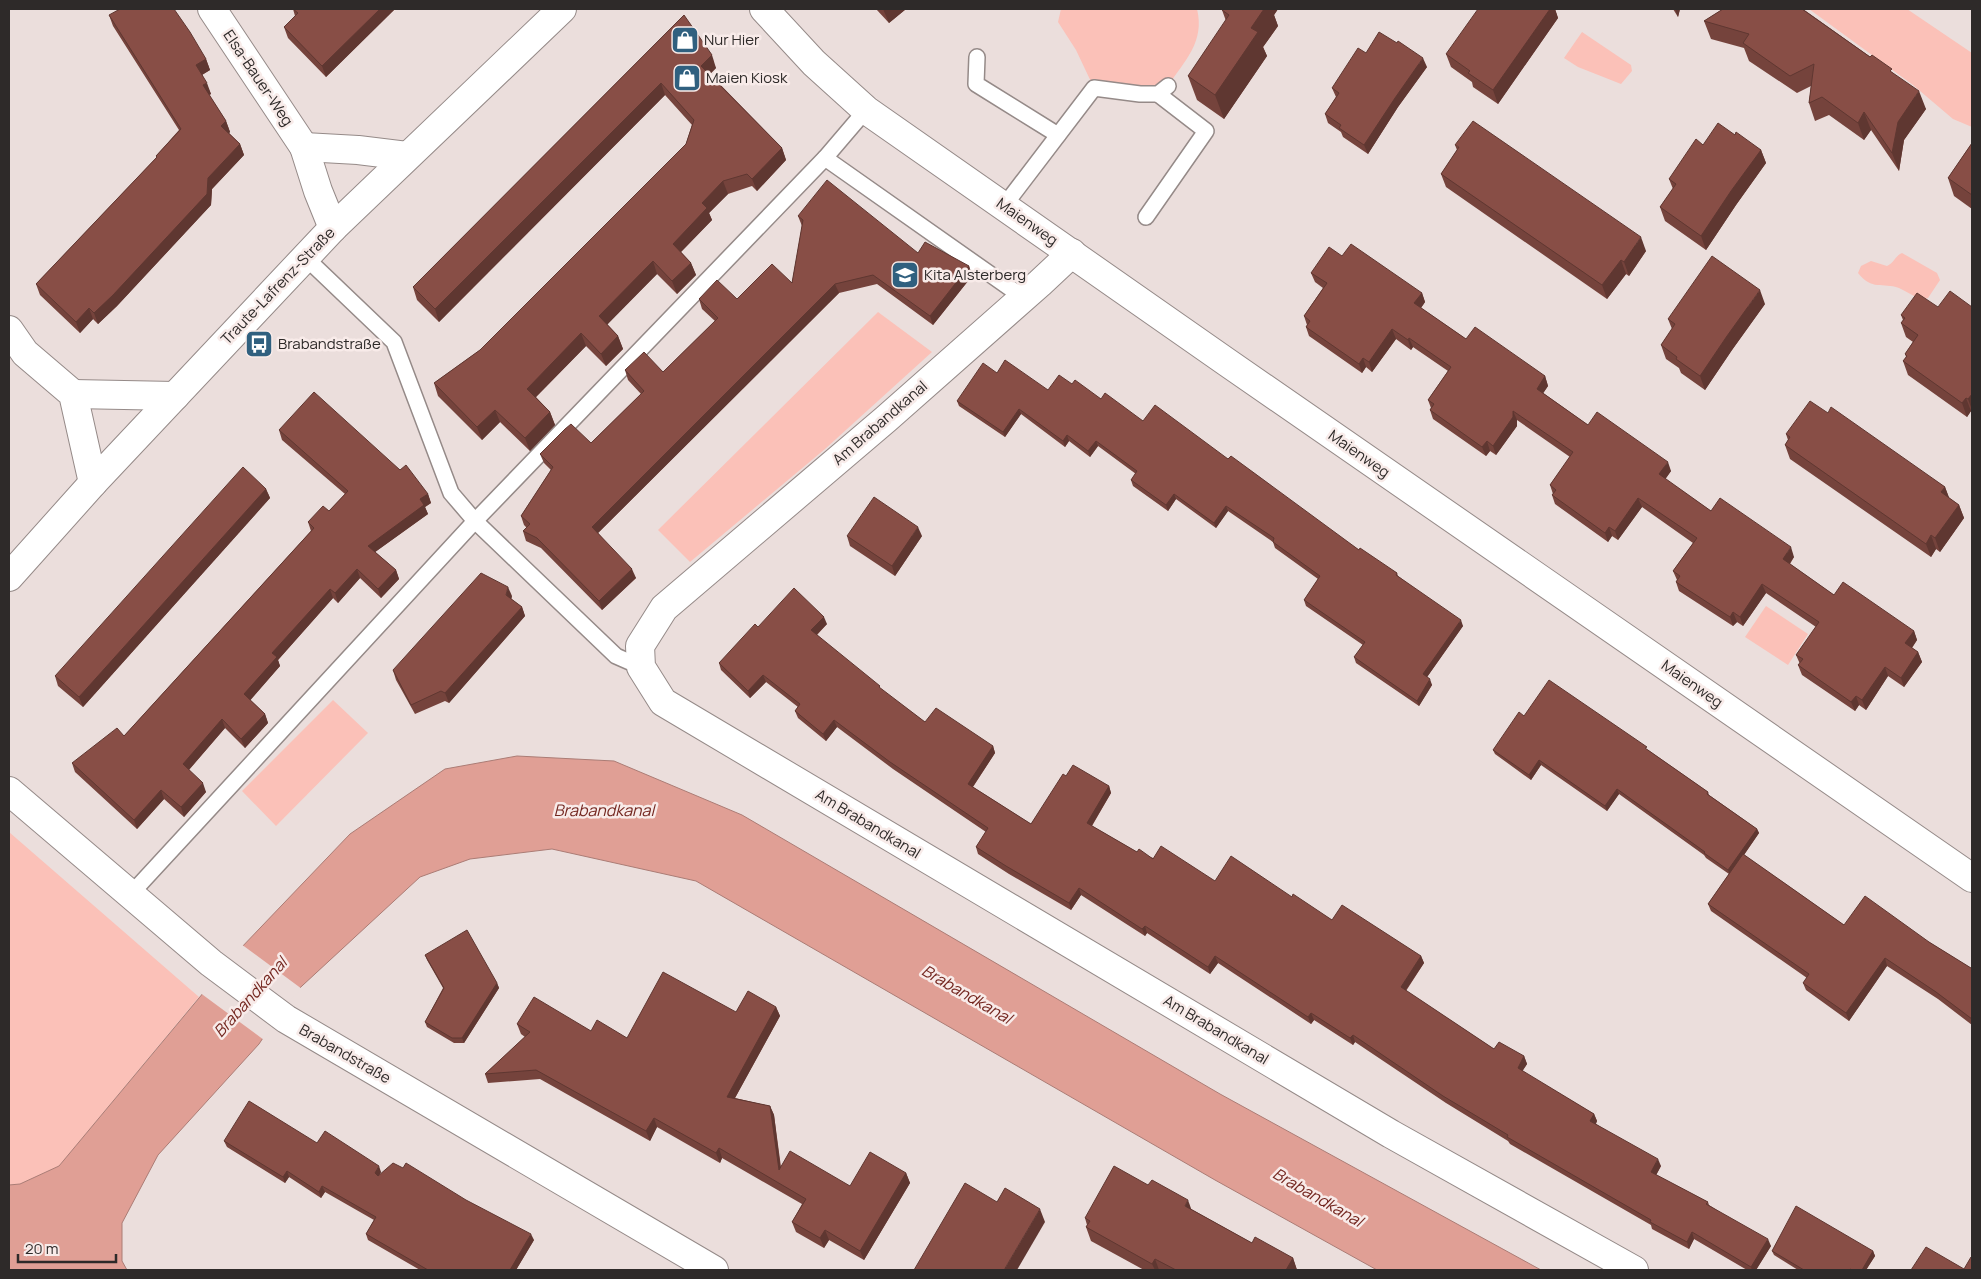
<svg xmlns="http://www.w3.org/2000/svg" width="1981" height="1279" viewBox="0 0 1981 1279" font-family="Manrope,sans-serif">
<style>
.green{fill:#fbc1b8}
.water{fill:#e09f95;stroke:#ab7c75}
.pier{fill:#ebdedc}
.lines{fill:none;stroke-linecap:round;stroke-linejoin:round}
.lane-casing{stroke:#958a88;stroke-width:18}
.street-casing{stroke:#958a88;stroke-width:30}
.secondary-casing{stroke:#958a88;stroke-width:30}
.lane{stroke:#fff;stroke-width:15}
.street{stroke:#fff;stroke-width:28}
.secondary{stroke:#fff;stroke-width:28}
.wall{fill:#75433c}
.shaded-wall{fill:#5f3731}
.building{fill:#884e46;stroke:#5f3731}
.labels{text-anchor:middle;stroke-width:5;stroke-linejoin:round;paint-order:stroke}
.poi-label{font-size:15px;fill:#2e2a29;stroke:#f8ebe9;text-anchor:start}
.street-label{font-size:15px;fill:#2e2a29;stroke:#f8ebe9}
.water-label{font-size:16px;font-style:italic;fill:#742720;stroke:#f8ebe9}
</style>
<rect width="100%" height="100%" fill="#ebdedc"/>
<g class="green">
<path d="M1061,9H1197C1205,42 1185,60 1168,86L1094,88L1076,50L1058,22Z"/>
<path d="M1809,9H1907L1972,53V127L1953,119L1913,85Z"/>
<path d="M1582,32L1631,65L1632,71L1621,84L1578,67L1564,58Z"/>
<path d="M1902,253L1937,273L1940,280L1928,298L1921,300C1914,296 1907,292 1899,288C1882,282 1872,291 1858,273L1861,266L1871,261L1887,266C1894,263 1895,256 1902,253Z"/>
<path d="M878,312L932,352L825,449L690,562L658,530Z"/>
<path d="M1766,606L1808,634L1788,665L1745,637Z"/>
<path d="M333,700L368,733L276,826L242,791Z"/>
<path d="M9,832L199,997L59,1166L20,1184L9,1185Z"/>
</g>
<path class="water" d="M517,756L614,761L742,815L1220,1094L1541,1270H1377L1215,1180L696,881L552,849L470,859L420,877L290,997L259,1044L158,1155L122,1223V1261L127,1270H9V1185L20,1184L59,1166L239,950L350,834L445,769Z"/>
<path class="pier" d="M241,944L302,989L292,998L264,1040L199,992Z"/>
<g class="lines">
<g class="lane-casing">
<g id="lane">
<path d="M977,57L976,84L1058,135"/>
<path d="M866,110L825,158L1024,298"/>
<path d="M1004,206L1094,88L1140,94H1158L1168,86"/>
<path d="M1146,217L1206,131L1158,94"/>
<path d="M305,257L394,342L451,493L475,521L616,656L641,667"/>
<path d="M130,895L475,521L825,158"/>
</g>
</g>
<g class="street-casing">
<g id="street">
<path d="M212,9L304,147L318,191L333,228"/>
<path d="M304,147L358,150L407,156"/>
<path d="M1072,253L1040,283L886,419L664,608L640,646L641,667L663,702L1391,1134L1634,1270"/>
<path d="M9,330L25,353L73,394L93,483"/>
<path d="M73,394L175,396"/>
<path d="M9,791L211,963L286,1019L714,1270"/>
</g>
</g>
<g class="secondary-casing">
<g id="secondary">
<path d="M764,9L814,63L866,110L1228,363L1972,878"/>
<path d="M9,577L93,483L333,228L562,9"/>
</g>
</g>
<use href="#lane" class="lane"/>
<use href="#street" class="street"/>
<use href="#secondary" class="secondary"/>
</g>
<g class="wall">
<path d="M293,9H395L326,77L288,38L284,27L295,16Z"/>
<path d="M876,9H906L889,23Z"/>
<path d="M1223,9H1278L1274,15L1278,26L1263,47L1267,56L1224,119L1197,100L1188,76L1226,21L1222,10Z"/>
<path d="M1550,9H1555L1558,18L1498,104L1473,87L1472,82L1451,67L1446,54Z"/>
<path d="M1673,9H1680L1678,17Z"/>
<path d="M1723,9H1803L1893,73L1926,109L1904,140L1899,171L1871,130L1864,140L1829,115L1815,121L1809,103L1811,86L1797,93L1749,61L1744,48L1711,39L1704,21Z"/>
<path d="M109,15L206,59L210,70L202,75L211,94L209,95L226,121L230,132L229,133L240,144L244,155L212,189L211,205L117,306L98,324L93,319L80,333L40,295L36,284L156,158V156L179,130L113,26Z"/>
<path d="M684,15L716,68L710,74L782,148L786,160L757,191L752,186L728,194L709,213L712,220L681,252L691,263L696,275L677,294L657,274L607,324L618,336L623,349L606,366L586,346L536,397L550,412L555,425L530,451L500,422L482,440L438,396L434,383L480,350L686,144L692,125L665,95L439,322L417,300L413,287Z"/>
<path d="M1366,53L1427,67L1398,107L1368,154L1343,137L1341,132L1328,123L1325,114L1336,97L1332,88Z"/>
<path d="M1735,135L1761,150L1766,163L1736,205L1706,250L1665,221L1660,207L1673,189L1669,179L1703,145Z"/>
<path d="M1972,143V209L1954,196L1948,178Z"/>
<path d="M1455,145L1646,251L1629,276L1626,274L1607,299L1446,187L1441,174L1457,150Z"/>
<path d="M798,216L918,253L969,266L972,276L933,325L877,284L839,293L598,533L636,578L602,610L541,548L526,541L523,531L527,528L524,525L521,516L551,470L544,463L540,454L591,443L641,394L628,380L625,370L663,372L715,321L702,309L699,299H737L792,283L802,226Z"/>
<path d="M1342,256L1422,293L1425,302L1421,308L1466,339L1545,376L1548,386L1543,393L1588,425L1671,471L1665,479L1711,511L1794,557L1790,564L1834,595L1914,631L1917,640L1912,648L1918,652L1922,662L1904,687L1888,676L1866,710L1859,705L1855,711L1802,675L1798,665L1800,664L1796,655L1816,627L1766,593L1743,626L1737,622L1733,626L1679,591L1676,582L1677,580L1673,571L1693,543L1642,507L1618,540L1612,536L1608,542L1555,504L1552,495L1553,494L1550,485L1570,457L1517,420V426L1496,455L1490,451L1486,456L1433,419L1430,410L1431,408L1428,400L1448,371L1413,347L1411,350L1396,339L1372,372L1366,367L1362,373L1309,336L1306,327L1307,325L1304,316L1323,288L1315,282L1311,273Z"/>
<path d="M1765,304L1732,350L1705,390L1681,373L1679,368L1666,359L1661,345L1672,329L1668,319Z"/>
<path d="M1938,307H1972V412L1971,411L1967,417L1908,375L1903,361L1906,357L1905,354L1913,342L1906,337L1901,323L1903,320L1901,315Z"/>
<path d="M997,373L1048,390L1072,384L1101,399L1143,421L1228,459L1359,550L1397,573L1398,576L1463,626L1427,677L1432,685L1419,706L1356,663L1354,657L1363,645L1306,606L1304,600L1318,579L1275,548L1273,542L1228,511L1216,528L1176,499L1168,511L1133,486L1131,480L1136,474L1098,446L1090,457L1069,441L1065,447L1021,414L1005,437L959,406L957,401Z"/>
<path d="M1828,413L1945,487L1949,498L1959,505L1964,518L1940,552L1936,549L1931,557L1790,459L1785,445L1788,440L1786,434Z"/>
<path d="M279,430L400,470L428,494L431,503L425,507L428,514L375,552L396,570L399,579L381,598L360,578L338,603L333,598L278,660L280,666L250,700L265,714L268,723L245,748L225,728L189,770L206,792L184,817L164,799L137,829L75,772L72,763L124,736L311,531L308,522L329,511L345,494L282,440Z"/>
<path d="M266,489L270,498L83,707L58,686L55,676Z"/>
<path d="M847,536H922L895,576L850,546Z"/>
<path d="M512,596L511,599L522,607L525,616L449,703L445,701L415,714L396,680L393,670Z"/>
<path d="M827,624L817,635L880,689L925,722L993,746L995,753L973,787L1031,824L1066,776L1109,786L1111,793L1092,826L1137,852L1215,881L1292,897L1332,920L1421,956L1424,963L1406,991L1494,1049L1524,1056L1527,1064L1522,1071L1594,1114L1597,1121L1596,1124L1661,1166L1656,1175L1708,1202L1709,1205L1771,1246L1756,1270H1747L1694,1239L1689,1249L1652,1229L1651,1225L1510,1144L1508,1141L1446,1103L1355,1042L1353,1045L1314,1020L1311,1024L1218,963L1210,974L1147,933L1145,936L1081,895L1071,910L1009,874L978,854L976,847L986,832L893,769L837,727L826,741L798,718L795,711L798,707L766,682L750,698L721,670L719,663L758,627Z"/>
<path d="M1524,716L1648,750L1708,792L1709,795L1757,829L1759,833L1744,855L1844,925L1929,942L1972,969V1025L1938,999L1887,966L1849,1021L1806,990L1803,983L1807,978L1711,911L1708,904L1729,874L1706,858L1704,855L1619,794L1607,811L1541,765L1531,780L1495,754L1493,750Z"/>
<path d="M425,955L497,983L499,988L464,1043H454L427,1027L425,1022L443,988L427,960Z"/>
<path d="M776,1007L780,1016L735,1098L770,1106L774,1115L781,1167L850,1186L906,1173L910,1183L864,1260L829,1240L824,1248L796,1232L792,1222L802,1204L722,1158L720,1163L657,1127L650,1141L540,1079L488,1083L485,1074L525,1037L521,1034L517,1024L591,1031L627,1038L736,1012Z"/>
<path d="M224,1141L317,1143L381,1172L379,1175L534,1240L516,1270H420L368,1240L366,1234L374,1220L325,1192L321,1198L289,1177L285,1183L227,1147Z"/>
<path d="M1191,1209L1252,1243L1293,1258L1297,1270H1144L1091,1241L1086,1227L1087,1225L1085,1218Z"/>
<path d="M1772,1251H1873L1875,1256L1866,1270H1798L1774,1255Z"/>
</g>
<g class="shaded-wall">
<path d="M380,9H395L326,77L322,66Z"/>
<path d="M883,9H906L889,23Z"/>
<path d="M1264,9H1278L1274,15L1278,26L1263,47L1267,56L1224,119L1215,95L1251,28Z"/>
<path d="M1550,9H1555L1558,18L1498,104L1493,90Z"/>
<path d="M1675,9H1680L1678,17Z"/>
<path d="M712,55L716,68L706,78L701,66Z"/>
<path d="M1423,58L1427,67L1398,107L1368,154L1364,145L1395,98Z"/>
<path d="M206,59L210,70L200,76L196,65Z"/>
<path d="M207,83L211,94L207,96L203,85Z"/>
<path d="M661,83L665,95L439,322L435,309Z"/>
<path d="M1919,91L1926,109L1904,140L1899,171L1892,153L1898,122Z"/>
<path d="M1864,112L1871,130L1864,140L1858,123Z"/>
<path d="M226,121L230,132L225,137L221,126Z"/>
<path d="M240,144L244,155L212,189L211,205L117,306L98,324L94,313L208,178Z"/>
<path d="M782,148L786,160L757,191L752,179Z"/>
<path d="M1761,150L1766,163L1736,205L1706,250L1701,236L1731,191Z"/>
<path d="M723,181L728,194L709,213L712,220L677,256L673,244L702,203Z"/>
<path d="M1641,237L1646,251L1629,276L1624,262Z"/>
<path d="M1621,260L1626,274L1607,299L1602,285Z"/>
<path d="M653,261L657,274L604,328L599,316Z"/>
<path d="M691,263L696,275L677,294L672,281Z"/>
<path d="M969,266L972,276L933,325L930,316Z"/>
<path d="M835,284L839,293L595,536L592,527Z"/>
<path d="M1760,290L1765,304L1732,350L1705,390L1700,376L1727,336Z"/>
<path d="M1422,293L1425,302L1418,312L1414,303Z"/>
<path d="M89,308L93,319L80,333L76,322Z"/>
<path d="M1392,329L1396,339L1372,372L1369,362Z"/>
<path d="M581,333L586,346L532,401L527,389Z"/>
<path d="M618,336L623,349L606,366L601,354Z"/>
<path d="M1409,338L1413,347L1411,350L1408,340Z"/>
<path d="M1363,358L1366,367L1362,373L1359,364Z"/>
<path d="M1545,376L1548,386L1540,398L1537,389Z"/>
<path d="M1972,394V410L1968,399Z"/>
<path d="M1966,398L1971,411L1967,417L1962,403Z"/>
<path d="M1019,409L1021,414L1005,437L1003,432Z"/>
<path d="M495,410L500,422L482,440L477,427Z"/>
<path d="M1513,411L1517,420V426L1496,455L1493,446Z"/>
<path d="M550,412L555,425L530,451L525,438Z"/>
<path d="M1067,435L1069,441L1065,447L1063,441Z"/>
<path d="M1096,441L1098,446L1090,457L1088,451Z"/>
<path d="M1487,441L1490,451L1486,456L1482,447Z"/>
<path d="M1668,462L1671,471L1662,484L1659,474Z"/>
<path d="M1945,487L1950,500L1941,492Z"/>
<path d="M266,489L270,498L83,707L79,697Z"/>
<path d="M428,494L431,503L425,507L428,514L371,555L368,546L420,499Z"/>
<path d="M1174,494L1176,499L1168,511L1166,505Z"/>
<path d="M1638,498L1642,507L1618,540L1615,531Z"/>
<path d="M1959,505L1964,518L1940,552L1935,538Z"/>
<path d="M1226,506L1228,511L1216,528L1214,523Z"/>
<path d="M918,527L922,536L895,576L892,566Z"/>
<path d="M1609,527L1612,536L1608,542L1605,533Z"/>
<path d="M1931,535L1936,549L1931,557L1926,544Z"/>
<path d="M1791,547L1794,557L1786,568L1783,559Z"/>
<path d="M357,569L360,578L338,603L335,593Z"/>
<path d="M632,569L636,578L602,610L599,601Z"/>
<path d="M396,570L399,579L381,598L378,589Z"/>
<path d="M1762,584L1766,593L1743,626L1740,617Z"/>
<path d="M508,587L512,596L510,604L506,595Z"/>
<path d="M330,589L333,598L278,660L280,666L247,704L244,694L272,653Z"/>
<path d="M522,607L525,616L449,703L445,693Z"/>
<path d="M1733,612L1737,622L1733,626L1730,617Z"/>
<path d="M824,617L827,624L814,637L811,630Z"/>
<path d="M1461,620L1463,626L1425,680L1423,674Z"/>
<path d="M1914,631L1917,640L1908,653L1905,643Z"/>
<path d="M1918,652L1922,662L1904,687L1901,678Z"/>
<path d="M1885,667L1888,676L1866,710L1862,700Z"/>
<path d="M763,675L766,682L750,698L748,691Z"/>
<path d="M1430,679L1432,685L1419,706L1417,701Z"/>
<path d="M1856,696L1859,705L1855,711L1851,702Z"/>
<path d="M265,714L268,723L245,748L241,739Z"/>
<path d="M222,719L225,728L186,773L183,764Z"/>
<path d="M834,720L837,727L826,741L823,734Z"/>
<path d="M993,746L995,753L970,791L968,784Z"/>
<path d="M1539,760L1541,765L1531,780L1529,775Z"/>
<path d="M203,783L206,792L184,817L181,807Z"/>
<path d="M1109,786L1111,793L1089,830L1087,823Z"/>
<path d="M1617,789L1619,794L1607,811L1605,806Z"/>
<path d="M161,790L164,799L137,829L134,820Z"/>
<path d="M1757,829L1759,833L1730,875L1728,870Z"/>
<path d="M1079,888L1081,895L1071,910L1069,903Z"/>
<path d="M1145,926L1147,933L1145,936L1142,929Z"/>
<path d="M1215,956L1218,963L1210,974L1208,967Z"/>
<path d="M1421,956L1424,963L1403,994L1401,987Z"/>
<path d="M1885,958L1887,966L1849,1021L1846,1013Z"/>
<path d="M497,983L499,988L464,1043L462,1038Z"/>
<path d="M776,1007L780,1016L730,1107L727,1097Z"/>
<path d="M1311,1013L1314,1020L1311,1024L1308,1017Z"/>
<path d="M1353,1035L1355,1042L1353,1045L1350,1038Z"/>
<path d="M1524,1056L1527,1064L1520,1075L1518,1068Z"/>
<path d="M770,1106L774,1115L782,1180L779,1170Z"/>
<path d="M1594,1114L1597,1121L1593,1128L1590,1121Z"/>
<path d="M654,1118L657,1127L650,1141L646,1131Z"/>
<path d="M719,1148L722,1158L720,1163L716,1153Z"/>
<path d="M1658,1159L1661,1166L1654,1179L1651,1172Z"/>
<path d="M379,1166L381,1172L377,1179L375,1173Z"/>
<path d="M287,1171L289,1177L285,1183L283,1177Z"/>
<path d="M906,1173L910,1183L864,1260L860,1251Z"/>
<path d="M322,1186L325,1192L321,1198L319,1192Z"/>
<path d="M1188,1200L1193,1214L1185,1206Z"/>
<path d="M1040,1209L1045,1222L1017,1270H1004Z"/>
<path d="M825,1230L829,1240L824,1248L820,1238Z"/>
<path d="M1692,1232L1694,1239L1689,1249L1687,1242Z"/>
<path d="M531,1234L534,1240L516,1270H510Z"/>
<path d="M1768,1239L1771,1246L1756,1270H1752L1751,1267Z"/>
<path d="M1873,1251L1875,1256L1866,1270H1862Z"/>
<path d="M1293,1258L1297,1270H1286Z"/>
<path d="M1155,1259L1159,1270H1155L1152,1264Z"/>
</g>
<g class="building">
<path d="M120,9H174L190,32L206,59L196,65L207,83L203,85L226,121L221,126L240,144L208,178L207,194L113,295L94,313L89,308L76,322L36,284L157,157L156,156L181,129L109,15Z"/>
<path d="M293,9H380L322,66L284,27L298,13Z"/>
<path d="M1223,9H1264L1251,28L1258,32L1215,95L1188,76L1229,15L1222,10Z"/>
<path d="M1478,9H1550L1493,90L1468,73L1470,71L1446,54Z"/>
<path d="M1723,9H1802L1870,57L1872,55L1892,69L1890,71L1919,91L1898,122L1892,153L1864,112L1858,123L1822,97L1809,103L1814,64L1790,76L1743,43L1749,34L1704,21Z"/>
<path d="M684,15L712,55L701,66L782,148L752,179L747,174L723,181L702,203L707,208L673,244L691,263L672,281L653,261L599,316L618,336L601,354L581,333L527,389L550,412L525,438L495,410L477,427L434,383L480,350L686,144L694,120L661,83L435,309L413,287Z"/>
<path d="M1379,32L1397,43L1398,41L1423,58L1395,98L1364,145L1339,128L1341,125L1325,114L1339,93L1332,88L1358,48L1366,53Z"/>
<path d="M1473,121L1641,237L1624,262L1621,260L1602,285L1441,174L1459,147L1455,145Z"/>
<path d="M1718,123L1735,135L1736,132L1761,150L1731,191L1701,236L1660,207L1676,184L1669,179L1696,139L1703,145Z"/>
<path d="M1972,143V195L1948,178Z"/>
<path d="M827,180L918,253L925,242L969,266L930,316L873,275L835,284L592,527L632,569L599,601L537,538L523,531L530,524L521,516L553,467L540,454L565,429L571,424L591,443L644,391L625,370L644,352L663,372L718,318L699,299L717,280L737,299L772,264L792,283L803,220L798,216Z"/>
<path d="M1351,244L1422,293L1414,303L1466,339L1475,327L1545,376L1537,389L1588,425L1597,412L1668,462L1659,474L1711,511L1720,498L1791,547L1783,559L1834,595L1843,582L1914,631L1905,643L1918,652L1901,678L1885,667L1862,700L1856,696L1851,702L1798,665L1803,659L1796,655L1819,622L1762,584L1740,617L1733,612L1730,617L1676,582L1680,576L1673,571L1697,538L1638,498L1615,531L1609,527L1605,533L1552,495L1556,490L1550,485L1573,452L1513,411V417L1493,446L1487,441L1482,447L1430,410L1434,404L1428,400L1451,367L1409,338L1408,340L1392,329L1369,362L1363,358L1359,364L1306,327L1310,321L1304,316L1327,283L1311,273L1329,247L1342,256Z"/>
<path d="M1712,256L1760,290L1727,336L1700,376L1676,359L1677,357L1661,345L1675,324L1668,319Z"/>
<path d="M1950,291L1972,307V394L1968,399L1966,398L1962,403L1903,361L1907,356L1905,354L1918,335L1901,323L1905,318L1901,315L1917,293L1938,307Z"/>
<path d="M1005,360L1048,390L1059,375L1072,384L1075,380L1101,399L1105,393L1143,421L1155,405L1228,459L1231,456L1359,550L1360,548L1397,573L1396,575L1461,620L1423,674L1430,679L1417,701L1354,657L1365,642L1304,600L1320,576L1273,542L1274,538L1226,506L1214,523L1174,494L1166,505L1131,480L1137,471L1096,441L1088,451L1067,435L1063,441L1019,409L1003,432L957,401L983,363L997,373Z"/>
<path d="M314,392L400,470L406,465L428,494L420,499L424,505L368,546L396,570L378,589L357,569L335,593L330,589L272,653L277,657L244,694L265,714L241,739L222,719L183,764L203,783L181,807L161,790L134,820L72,763L117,728L124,736L314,528L308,522L323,506L329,511L348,491L279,430Z"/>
<path d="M1810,401L1828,413L1831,407L1945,487L1941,492L1959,505L1935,538L1931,535L1926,544L1785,445L1790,437L1786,434Z"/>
<path d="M243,467L266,489L79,697L55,676Z"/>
<path d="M874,497L918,527L892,566L847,536Z"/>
<path d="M481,573L508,587L506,595L522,607L445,693L441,691L411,705L393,670Z"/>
<path d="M794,588L824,617L811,630L880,686L879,687L925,722L936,708L993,746L968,784L1031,824L1063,774L1066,776L1073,765L1109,786L1087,823L1137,852L1139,849L1153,859L1161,846L1215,881L1231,856L1292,897L1293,894L1332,920L1342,905L1421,956L1401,987L1494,1049L1499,1042L1524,1056L1518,1068L1594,1114L1590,1121L1658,1159L1651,1172L1708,1202L1706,1204L1768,1239L1751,1267L1692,1232L1687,1242L1650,1222L1651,1220L1507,1137L1508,1135L1443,1096L1353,1035L1350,1038L1311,1013L1308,1017L1215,956L1208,967L1145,926L1142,929L1079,888L1069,903L1006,866L976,847L988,828L890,762L834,720L823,734L795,711L800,704L763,675L748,691L719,663L755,624L758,627Z"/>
<path d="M1549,680L1647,747L1645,748L1708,792L1707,794L1757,829L1728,870L1704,853L1705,852L1617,789L1605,806L1539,760L1529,775L1493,750L1519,712L1524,716Z"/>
<path d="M1743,854L1844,925L1865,896L1929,942L1971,968L1972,969V1019L1936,992L1885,958L1846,1013L1803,983L1809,974L1708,904Z"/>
<path d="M467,930L497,983L462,1038H452L425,1022L444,988L425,955Z"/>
<path d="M663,972L736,1012L748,991L776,1007L727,1097L770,1106L779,1170L790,1151L850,1186L870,1152L906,1173L860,1251L825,1230L820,1238L792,1222L806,1199L719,1148L716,1153L654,1118L646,1131L536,1070L485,1074L530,1032L517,1024L534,997L591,1031L597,1020L627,1038Z"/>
<path d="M249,1101L317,1143L325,1131L379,1166L375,1173L378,1176L393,1163L403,1168L406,1163L466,1200L531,1234L510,1270H428L366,1234L376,1217L322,1186L319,1192L287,1171L283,1177L224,1141Z"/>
<path d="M1114,1166L1148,1185L1152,1180L1188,1200L1185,1206L1252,1243L1255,1237L1293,1258L1286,1270H1176L1155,1259L1152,1264L1086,1227L1090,1221L1085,1218Z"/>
<path d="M965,1183L997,1202L1005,1188L1040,1209L1004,1270H914Z"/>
<path d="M1796,1206L1873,1251L1862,1270H1852L1850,1269L1849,1270H1804L1772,1251Z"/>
<path d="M1926,1247L1964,1269L1971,1257L1972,1258V1270H1911Z"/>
</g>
<defs>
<g id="shop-square" transform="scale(1.4375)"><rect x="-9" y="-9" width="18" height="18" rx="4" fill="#30607f" stroke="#f8ebe9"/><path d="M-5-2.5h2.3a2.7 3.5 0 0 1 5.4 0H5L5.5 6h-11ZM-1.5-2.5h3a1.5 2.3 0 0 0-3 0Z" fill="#fff"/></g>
<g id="school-square" transform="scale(1.4375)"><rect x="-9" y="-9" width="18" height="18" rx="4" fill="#30607f" stroke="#f8ebe9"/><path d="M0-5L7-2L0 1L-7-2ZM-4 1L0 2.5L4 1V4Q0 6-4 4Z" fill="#fff"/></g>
<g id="bus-square" transform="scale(1.4375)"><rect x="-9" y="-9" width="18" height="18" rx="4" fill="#30607f" stroke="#f8ebe9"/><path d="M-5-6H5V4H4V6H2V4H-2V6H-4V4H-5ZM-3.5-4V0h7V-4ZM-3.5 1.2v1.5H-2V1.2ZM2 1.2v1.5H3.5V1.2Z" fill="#fff"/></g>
</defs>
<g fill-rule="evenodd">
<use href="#shop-square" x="685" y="40"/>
<use href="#shop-square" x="687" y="78"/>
<use href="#school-square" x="905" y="275"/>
<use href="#bus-square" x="259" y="344"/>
</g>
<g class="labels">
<g class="poi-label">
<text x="704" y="45">Nur Hier</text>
<text x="706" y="83">Maien Kiosk</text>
<text x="924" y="280">Kita Alsterberg</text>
<text x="278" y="349">Brabandstraße</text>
</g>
<g class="street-label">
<text transform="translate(258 78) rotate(56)" y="5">Elsa-Bauer-Weg</text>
<text transform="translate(1027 222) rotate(35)" y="5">Maienweg</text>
<text transform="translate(278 286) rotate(-46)" y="5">Traute-Lafrenz-Straße</text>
<text transform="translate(880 423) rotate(-41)" y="5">Am Brabandkanal</text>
<text transform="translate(1359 454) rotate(35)" y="5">Maienweg</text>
<text transform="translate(1692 684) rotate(35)" y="5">Maienweg</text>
<text transform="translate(868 824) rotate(31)" y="5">Am Brabandkanal</text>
<text transform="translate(1216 1030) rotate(31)" y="5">Am Brabandkanal</text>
<text transform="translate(345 1054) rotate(30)" y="5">Brabandstraße</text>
</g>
<g class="water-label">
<text x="604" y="816">Brabandkanal</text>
<text transform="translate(967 994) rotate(30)" y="6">Brabandkanal</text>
<text transform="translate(250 997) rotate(-48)" y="6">Brabandkanal</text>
<text transform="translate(1318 1197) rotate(30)" y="6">Brabandkanal</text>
</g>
</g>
<rect width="1981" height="1279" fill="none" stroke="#2e2a29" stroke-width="20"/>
<path d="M18 1254v8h98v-8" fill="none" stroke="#2e2a29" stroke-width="2.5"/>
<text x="25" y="1254" font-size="15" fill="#2e2a29" stroke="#f8ebe9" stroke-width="4" paint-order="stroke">20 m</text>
</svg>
